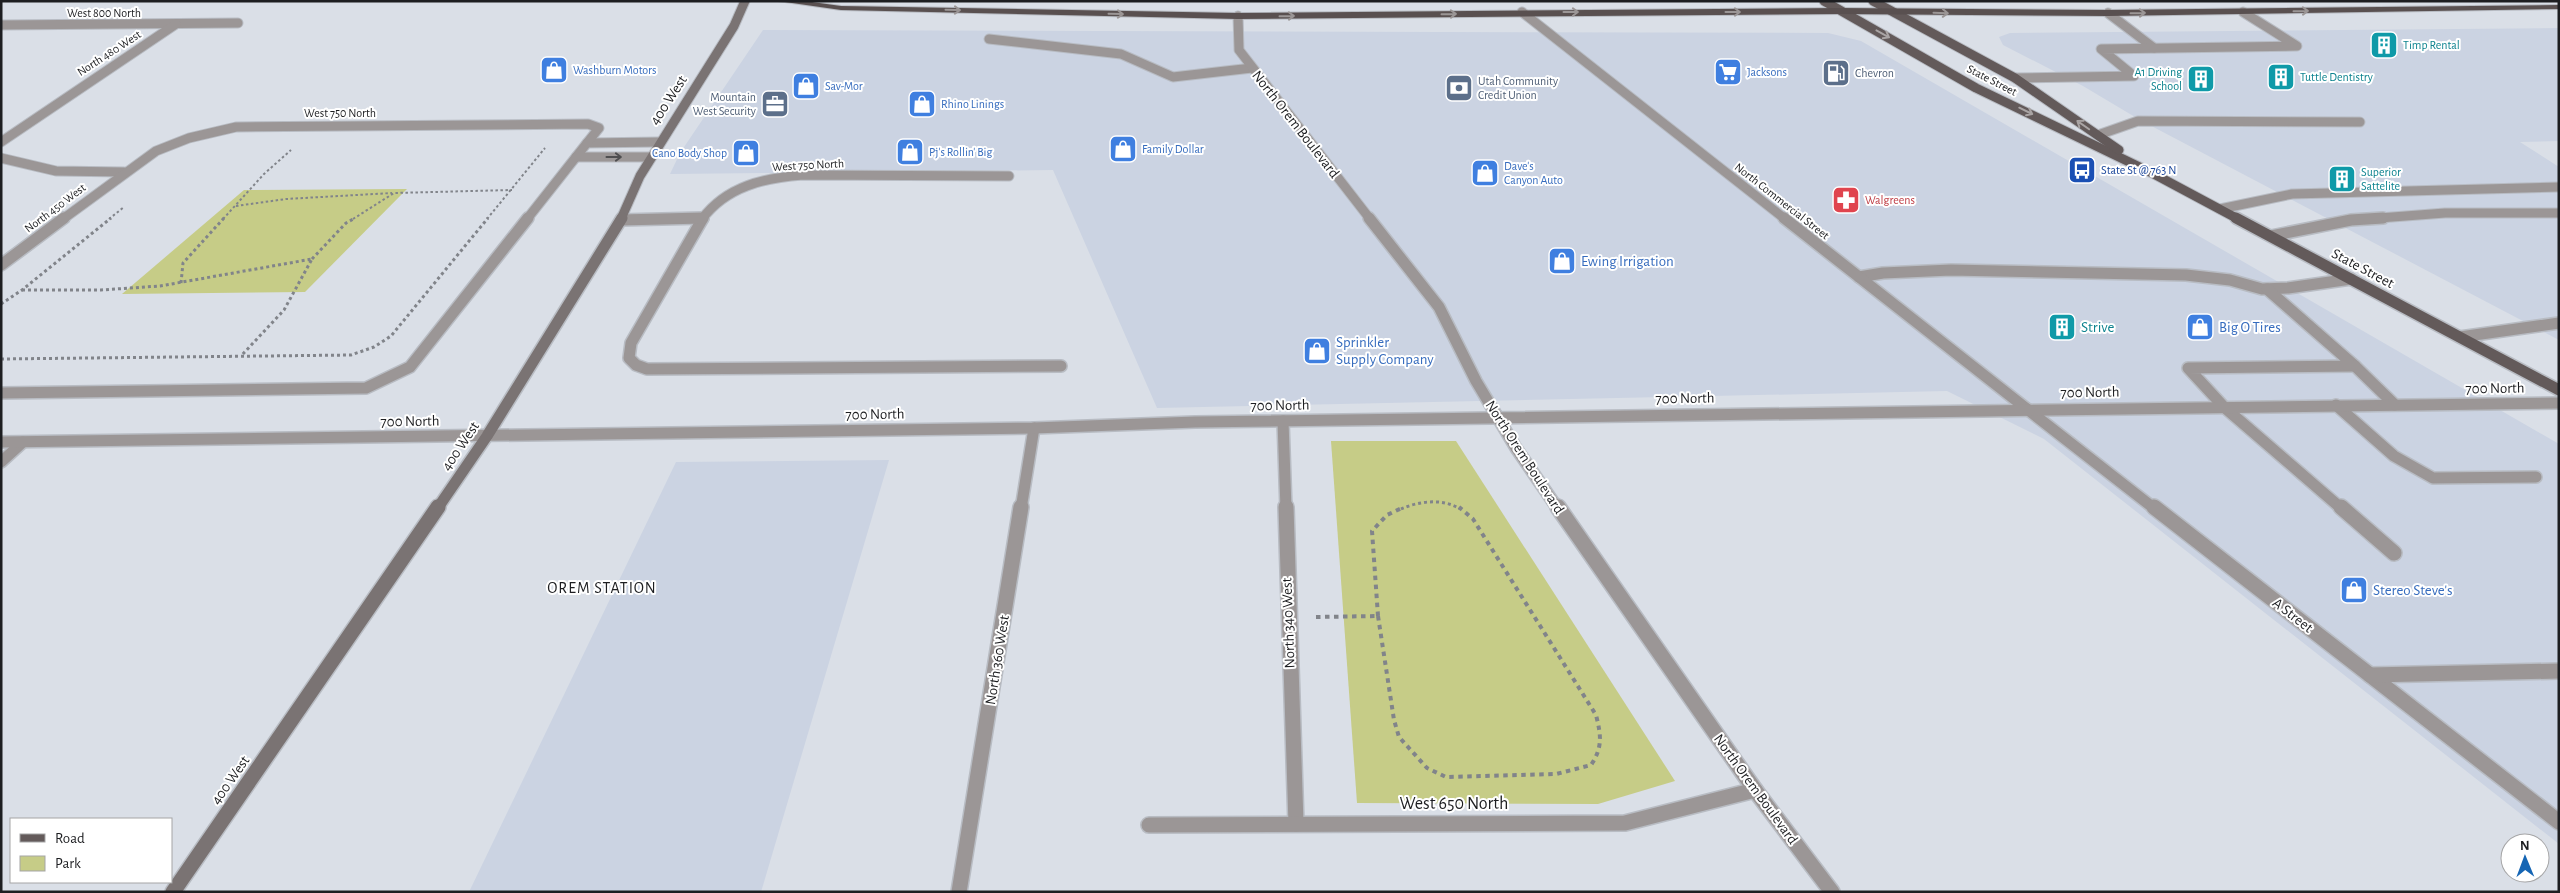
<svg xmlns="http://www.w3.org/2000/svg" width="2560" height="893" viewBox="0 0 2560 893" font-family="'Alegreya Sans',sans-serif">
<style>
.built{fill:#cbd3e2}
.green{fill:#c6cc87}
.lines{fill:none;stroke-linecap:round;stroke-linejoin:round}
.service-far2-casing{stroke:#b8bcc3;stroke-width:11}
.service-far1-casing{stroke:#b8bcc3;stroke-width:14}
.service-casing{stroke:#b8bcc3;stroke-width:18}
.minor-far2-casing{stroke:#b8bcc3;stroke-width:11}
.minor-far1-casing{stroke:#b8bcc3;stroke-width:14}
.minor-casing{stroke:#b8bcc3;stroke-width:18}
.tertiary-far2-casing{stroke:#b8bcc3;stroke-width:11}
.tertiary-far1-casing{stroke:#b8bcc3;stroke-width:14}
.tertiary-casing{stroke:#b8bcc3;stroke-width:18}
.secondary-far2-casing{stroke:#b8bcc3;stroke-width:11}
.secondary-far1-casing{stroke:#b8bcc3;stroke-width:14}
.secondary-casing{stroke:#b8bcc3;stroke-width:18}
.primary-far1-casing{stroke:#b8bcc3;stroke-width:11}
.primary-casing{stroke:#b8bcc3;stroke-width:14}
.trunk-casing{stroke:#b8bcc3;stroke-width:2}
.path-far2{stroke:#81848a;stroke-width:2;stroke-dasharray:2.5 2.5;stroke-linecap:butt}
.path-far1{stroke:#81848a;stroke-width:3;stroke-dasharray:3 3;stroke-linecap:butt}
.path{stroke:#81848a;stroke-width:4;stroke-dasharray:4.5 4.5;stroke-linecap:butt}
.service-far2{stroke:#9b9696;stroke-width:9}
.service-far1{stroke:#9b9696;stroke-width:11}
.service{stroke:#9b9696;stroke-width:15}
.minor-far2{stroke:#9b9696;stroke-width:9}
.minor-far1{stroke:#9b9696;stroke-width:11}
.minor{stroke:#9b9696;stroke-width:15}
.tertiary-far2{stroke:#9b9696;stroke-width:9}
.tertiary-far1{stroke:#9b9696;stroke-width:11}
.tertiary{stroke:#9b9696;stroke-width:15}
.secondary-far2{stroke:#7a7373;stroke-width:9}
.secondary-far1{stroke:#7a7373;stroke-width:11}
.secondary{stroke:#7a7373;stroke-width:15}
.primary-far1{stroke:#635a5a;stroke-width:9}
.primary{stroke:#635a5a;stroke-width:11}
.trunk{fill:#595050;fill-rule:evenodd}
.oneway{stroke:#9b9696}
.oneway2{stroke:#a9a4a4}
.oneway3{stroke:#4f4e50}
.labels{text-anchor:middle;stroke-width:4;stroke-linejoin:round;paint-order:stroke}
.far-street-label{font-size:12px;fill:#1d1e21;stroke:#fff}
.far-culture-label{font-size:12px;fill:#0d838f;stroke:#fff;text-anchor:start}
.far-shop-label{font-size:12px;fill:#366cbe;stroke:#fff;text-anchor:start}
.far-service-label{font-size:12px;fill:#4e5e75;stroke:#fff;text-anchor:start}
.far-transit-label{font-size:12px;fill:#164399;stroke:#fff;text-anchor:start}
.far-health-label{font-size:12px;fill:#be3a42;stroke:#fff;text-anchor:start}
.street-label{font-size:15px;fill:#1d1e21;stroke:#fff}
.shop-label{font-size:15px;fill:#366cbe;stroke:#fff;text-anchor:start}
.culture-label{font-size:15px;fill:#0d838f;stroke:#fff;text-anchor:start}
.neighbourhood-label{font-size:16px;letter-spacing:1px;fill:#1d1e21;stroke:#fff}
.near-street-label{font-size:18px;fill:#1d1e21;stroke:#fff}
</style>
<rect width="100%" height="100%" fill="#dadfe7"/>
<g class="built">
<path d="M2559,28V141L2520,142L2559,167V340L2140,120L2083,86L2003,45L1999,37L2010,33Z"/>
<path d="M763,30L1828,33L1861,41L2559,444V844L2044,439L1947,391L1157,408L1053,170L670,174L680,153Z"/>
<path d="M889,460L761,892H469L676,462Z"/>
</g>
<g class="green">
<path d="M407,189L305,292L122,294L244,190Z"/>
<path d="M1331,441H1456L1675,781L1598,804L1357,803Z"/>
</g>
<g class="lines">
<g class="service-far2-casing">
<g id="service-far2">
<path d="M2108,13L2154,48"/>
<path d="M989,39L1121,54L1173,77L1252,68"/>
<path d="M2015,78L2134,76L2101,49L2297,46L2243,12"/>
<path d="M2098,135L2138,121L2360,122"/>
<path d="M576,157H651"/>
<path d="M2220,209L2292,194L2559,187"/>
<path d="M527,219L587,143L660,142"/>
<path d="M2366,219L2445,213H2559"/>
</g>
</g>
<g class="service-far1-casing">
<g id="service-far1">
<path d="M2271,236L2351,220L2383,218"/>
<path d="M1859,277L1883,273L1951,270L2186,275L2230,280L2262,289L2288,288L2351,279"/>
<path d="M2267,289L2355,366L2188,368L2224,407L2342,509"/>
<path d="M2460,337L2559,323"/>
<path d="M2355,366L2395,405"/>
<path d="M1,393L366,388L410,367L528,218"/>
<path d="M2336,405L2394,456L2433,478L2536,477"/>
<path d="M2027,409L2155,509"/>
</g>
</g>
<g class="service-casing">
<g id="service">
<path d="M2154,507L2559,822"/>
<path d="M2341,507L2394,553"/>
<path d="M2370,675L2559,671"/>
</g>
</g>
<g class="minor-far2-casing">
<g id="minor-far2">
<path d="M1522,12L1785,219"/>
<path d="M1,25L238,23"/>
<path d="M1,142L176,24"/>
<path d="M1,158L56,171L124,172"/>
<path d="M63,219L156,151L189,138L236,127L588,124L599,128L587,143"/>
<path d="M667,219L703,218"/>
<path d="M702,219C727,186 764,178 803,175L1009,176"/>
</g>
</g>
<g class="minor-far1-casing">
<g id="minor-far1">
<path d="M703,218L631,343L629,358L636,365L647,369L1061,366"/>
<path d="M1784,218L2027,409"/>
<path d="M621,220L703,218"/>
<path d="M1,265L64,218"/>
<path d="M1283,421L1286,509"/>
<path d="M1,462L23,442"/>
<path d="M1021,509L1034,428"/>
</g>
</g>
<g class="minor-casing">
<g id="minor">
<path d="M1286,507L1296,824"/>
<path d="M1149,825L1625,823L1755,790"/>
<path d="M959,892L1021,507"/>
</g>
</g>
<g class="tertiary-far2-casing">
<path id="tertiary-far2" d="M1238,16L1239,50L1370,219"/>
</g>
<g class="tertiary-far1-casing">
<g id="tertiary-far1">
<path d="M1369,218L1439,307L1476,381L1516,448L1558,509"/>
<path d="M1,442L1034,428L1195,422L2559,403"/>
</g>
</g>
<g class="tertiary-casing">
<path id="tertiary" d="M1558,507L1755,790L1832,892"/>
</g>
<g class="secondary-far2-casing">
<path id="secondary-far2" d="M621,219L640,176L734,26L745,1"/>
</g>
<g class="secondary-far1-casing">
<path id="secondary-far1" d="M437,509L487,436L622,218"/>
</g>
<g class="secondary-casing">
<path id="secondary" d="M173,892L438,507"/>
</g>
<g class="primary-far1-casing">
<g id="primary-far1">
<path d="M1824,1L1976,88L2152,173L2238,219"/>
<path d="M1873,1L2015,78L2119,150"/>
</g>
</g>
<g class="primary-casing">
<path id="primary" d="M2236,218L2559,390"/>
</g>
<g class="trunk-casing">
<path id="trunk" d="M778,1H805L841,6L1238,13L1840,8L2108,10L2559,5V9L2108,16L1840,14L1238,19L841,10Z"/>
</g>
<g class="path-far2">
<path d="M236,206L286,199L392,193"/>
<path d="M109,219L124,207"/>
<path d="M223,219L264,174L291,150"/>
<path d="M353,219L394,193L512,190"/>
<path d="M487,219L545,148"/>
</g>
<g class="path-far1">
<path d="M312,259L346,223L355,218"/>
<path d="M181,283L183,263L224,218"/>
<path d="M22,290H101L160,286L312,259L284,310L241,356"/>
<path d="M1,304L22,290L111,218"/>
<path d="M1,359L351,355L374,347L391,336L488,218"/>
<path d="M1401,509C1419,501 1443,498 1460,509"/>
</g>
<g class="path">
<path d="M1378,616L1394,720L1399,737L1427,768L1446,777L1556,774L1591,765C1603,747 1601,735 1596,715L1473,519L1459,507"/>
<path d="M1378,616L1372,531L1387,515L1404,507"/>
<path d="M1316,617L1378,616"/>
</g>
<use href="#service-far2" class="service-far2"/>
<use href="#service-far1" class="service-far1"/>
<use href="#service" class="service"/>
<use href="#minor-far2" class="minor-far2"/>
<use href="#minor-far1" class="minor-far1"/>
<use href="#minor" class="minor"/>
<use href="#tertiary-far2" class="tertiary-far2"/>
<use href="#tertiary-far1" class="tertiary-far1"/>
<use href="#tertiary" class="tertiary"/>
<use href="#secondary-far2" class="secondary-far2"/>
<use href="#secondary-far1" class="secondary-far1"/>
<use href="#secondary" class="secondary"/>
<use href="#primary-far1" class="primary-far1"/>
<use href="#primary" class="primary"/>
<use href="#trunk" class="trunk"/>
</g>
<defs><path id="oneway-shaft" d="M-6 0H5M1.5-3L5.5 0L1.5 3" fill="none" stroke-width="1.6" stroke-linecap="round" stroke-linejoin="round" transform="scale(1.25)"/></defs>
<g class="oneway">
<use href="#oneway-shaft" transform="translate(953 10) rotate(1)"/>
<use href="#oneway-shaft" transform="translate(2301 11) rotate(-1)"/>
<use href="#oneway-shaft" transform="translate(1571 12)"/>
<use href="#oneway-shaft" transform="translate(1733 12)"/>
<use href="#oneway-shaft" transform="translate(1941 13) rotate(2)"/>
<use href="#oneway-shaft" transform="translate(2138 13) rotate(-1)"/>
<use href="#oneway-shaft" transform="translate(1116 14) rotate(1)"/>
<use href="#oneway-shaft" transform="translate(1449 14) rotate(-1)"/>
<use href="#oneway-shaft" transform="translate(1287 16) rotate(-1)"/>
</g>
<g class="oneway2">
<use href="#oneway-shaft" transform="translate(1883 34) rotate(29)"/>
<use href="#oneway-shaft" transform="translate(2026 111) rotate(26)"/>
<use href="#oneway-shaft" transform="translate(2083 125) rotate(-145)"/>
</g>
<use class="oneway3" href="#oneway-shaft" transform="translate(614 157)"/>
<defs>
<g id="building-square" transform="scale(1.4375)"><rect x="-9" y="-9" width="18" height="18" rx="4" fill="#0f9aa8" stroke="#fff"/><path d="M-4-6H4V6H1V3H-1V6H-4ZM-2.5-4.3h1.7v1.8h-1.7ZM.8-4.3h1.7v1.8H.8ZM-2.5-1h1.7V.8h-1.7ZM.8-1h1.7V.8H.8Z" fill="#fff"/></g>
<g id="shop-square" transform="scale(1.4375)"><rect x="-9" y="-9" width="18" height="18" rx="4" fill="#3f7fe0" stroke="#fff"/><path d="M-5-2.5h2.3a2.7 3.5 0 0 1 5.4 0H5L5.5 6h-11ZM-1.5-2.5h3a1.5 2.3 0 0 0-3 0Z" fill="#fff"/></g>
<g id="supermarket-square" transform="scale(1.4375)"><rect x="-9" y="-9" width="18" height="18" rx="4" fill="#3f7fe0" stroke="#fff"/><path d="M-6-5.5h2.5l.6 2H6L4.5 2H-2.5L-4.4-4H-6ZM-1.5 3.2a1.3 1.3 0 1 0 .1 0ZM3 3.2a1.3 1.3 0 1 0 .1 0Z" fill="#fff"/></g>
<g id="fuel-square" transform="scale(1.4375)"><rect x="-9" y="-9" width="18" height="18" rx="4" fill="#5c6f8a" stroke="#fff"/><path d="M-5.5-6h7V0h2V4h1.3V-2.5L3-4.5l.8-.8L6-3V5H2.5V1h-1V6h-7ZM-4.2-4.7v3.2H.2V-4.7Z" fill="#fff"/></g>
<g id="bank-square" transform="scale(1.4375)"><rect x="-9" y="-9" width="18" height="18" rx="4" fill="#5c6f8a" stroke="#fff"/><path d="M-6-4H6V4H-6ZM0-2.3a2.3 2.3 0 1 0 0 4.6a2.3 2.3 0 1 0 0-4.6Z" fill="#fff"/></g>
<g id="office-square" transform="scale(1.4375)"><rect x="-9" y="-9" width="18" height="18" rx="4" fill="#5c6f8a" stroke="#fff"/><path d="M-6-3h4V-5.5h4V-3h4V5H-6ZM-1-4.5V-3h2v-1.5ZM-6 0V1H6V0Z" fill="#fff"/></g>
<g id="bus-square" transform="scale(1.4375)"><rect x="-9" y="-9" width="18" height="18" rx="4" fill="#1a4fb4" stroke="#fff"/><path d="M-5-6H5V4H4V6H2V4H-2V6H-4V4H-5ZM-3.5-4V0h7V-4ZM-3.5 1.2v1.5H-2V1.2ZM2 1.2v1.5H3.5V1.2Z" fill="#fff"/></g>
<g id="pharmacy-square" transform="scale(1.4375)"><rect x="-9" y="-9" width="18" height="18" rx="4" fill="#e0444e" stroke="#fff"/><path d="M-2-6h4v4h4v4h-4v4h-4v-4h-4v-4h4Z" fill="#fff"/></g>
</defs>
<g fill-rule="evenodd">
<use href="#building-square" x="2384" y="45"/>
<use href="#shop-square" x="554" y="70"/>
<use href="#supermarket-square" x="1728" y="72"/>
<use href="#fuel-square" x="1836" y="73"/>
<use href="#building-square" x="2281" y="77"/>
<use href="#building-square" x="2201" y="79"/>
<use href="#shop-square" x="806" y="86"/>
<use href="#bank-square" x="1459" y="88"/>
<use href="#office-square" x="775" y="104"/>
<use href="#shop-square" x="922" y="104"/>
<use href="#shop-square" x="1123" y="149"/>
<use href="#shop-square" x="910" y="152"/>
<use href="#shop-square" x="746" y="153"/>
<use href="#bus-square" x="2082" y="170"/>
<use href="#shop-square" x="1485" y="173"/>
<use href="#building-square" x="2342" y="179"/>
<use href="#pharmacy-square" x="1846" y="200"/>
<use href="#shop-square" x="1562" y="261"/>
<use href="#building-square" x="2062" y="327"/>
<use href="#shop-square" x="2200" y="327"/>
<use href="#shop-square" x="1317" y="351"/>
<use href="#shop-square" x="2354" y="590"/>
</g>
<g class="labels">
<g class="far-street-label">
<text x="104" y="17">West 800 North</text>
<text transform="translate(109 53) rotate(-33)" y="4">North 480 West</text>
<text transform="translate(1992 80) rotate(27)" y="4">State Street</text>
<text x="340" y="117">West 750 North</text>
<text transform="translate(808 165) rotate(-3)" y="4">West 750 North</text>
<text transform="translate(1782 201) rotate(38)" y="4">North Commercial Street</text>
<text transform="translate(55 208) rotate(-37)" y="4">North 450 West</text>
</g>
<g class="far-culture-label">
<text x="2403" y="49">Timp Rental</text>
<text x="2182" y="76" text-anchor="end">A1 Driving<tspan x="2182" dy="14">School</tspan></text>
<text x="2300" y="81">Tuttle Dentistry</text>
<text x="2361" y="176">Superior<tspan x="2361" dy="14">Sattelite</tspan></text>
</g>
<g class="far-shop-label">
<text x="573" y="74">Washburn Motors</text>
<text x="1747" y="76">Jacksons</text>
<text x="825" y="90">Sav-Mor</text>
<text x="941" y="108">Rhino Linings</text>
<text x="1142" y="153">Family Dollar</text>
<text x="929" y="156">Pj's Rollin' Big</text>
<text x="727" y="157" text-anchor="end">Cano Body Shop</text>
<text x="1504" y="170">Dave's<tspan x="1504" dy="14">Canyon Auto</tspan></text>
</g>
<g class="far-service-label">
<text x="1855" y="77">Chevron</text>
<text x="1478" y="85">Utah Community<tspan x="1478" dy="14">Credit Union</tspan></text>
<text x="756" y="101" text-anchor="end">Mountain<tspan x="756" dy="14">West Security</tspan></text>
</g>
<g class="far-transit-label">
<text x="2101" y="174">State St @ 763 N</text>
</g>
<g class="far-health-label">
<text x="1865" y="204">Walgreens</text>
</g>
<g class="street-label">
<text transform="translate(668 100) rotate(-57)" y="5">400 West</text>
<text transform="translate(1296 124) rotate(52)" y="5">North Orem Boulevard</text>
<text transform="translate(2363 268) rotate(28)" y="5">State Street</text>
<text transform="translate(2495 388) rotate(-1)" y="5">700 North</text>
<text transform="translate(2090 392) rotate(-1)" y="5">700 North</text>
<text transform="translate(1685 398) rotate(-1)" y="5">700 North</text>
<text transform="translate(1280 405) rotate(-1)" y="5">700 North</text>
<text transform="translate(875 414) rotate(-1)" y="5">700 North</text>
<text transform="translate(410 421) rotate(-1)" y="5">700 North</text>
<text transform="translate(460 446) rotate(-56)" y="5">400 West</text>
<text transform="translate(1525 457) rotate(57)" y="5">North Orem Boulevard</text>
<text transform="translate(2293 615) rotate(38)" y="5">A Street</text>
<text transform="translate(1288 623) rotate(-92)" y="5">North 340 West</text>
<text transform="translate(997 660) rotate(-81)" y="5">North 360 West</text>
<text transform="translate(230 780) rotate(-55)" y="5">400 West</text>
<text transform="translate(1756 789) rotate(54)" y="5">North Orem Boulevard</text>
</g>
<g class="shop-label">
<text x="1581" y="266">Ewing Irrigation</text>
<text x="2219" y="332">Big O Tires</text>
<text x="1336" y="347">Sprinkler<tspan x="1336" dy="17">Supply Company</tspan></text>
<text x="2373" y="595">Stereo Steve's</text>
</g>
<g class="culture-label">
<text x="2081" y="332">Strive</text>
</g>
<g class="neighbourhood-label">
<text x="602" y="593">OREM STATION</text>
</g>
<g class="near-street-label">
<text x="1454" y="809">West 650 North</text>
</g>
</g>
<rect width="2560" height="893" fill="none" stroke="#1d1e21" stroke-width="5"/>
<rect x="10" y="818" width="162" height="65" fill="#ffffff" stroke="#a5a5a6"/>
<rect x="20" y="834" width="25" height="8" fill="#635a5a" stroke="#a5a5a6"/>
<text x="55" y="843" font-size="15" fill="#1d1e21">Road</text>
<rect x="20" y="856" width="25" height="15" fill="#c6cc87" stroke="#a5a5a6"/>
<text x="55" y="868" font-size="15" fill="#1d1e21">Park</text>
<g transform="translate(2525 858) rotate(359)"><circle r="24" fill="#ffffff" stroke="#a5a5a6"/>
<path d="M0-4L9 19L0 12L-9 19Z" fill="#1565b4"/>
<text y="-8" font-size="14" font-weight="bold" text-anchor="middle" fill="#1d1e21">N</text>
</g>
</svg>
